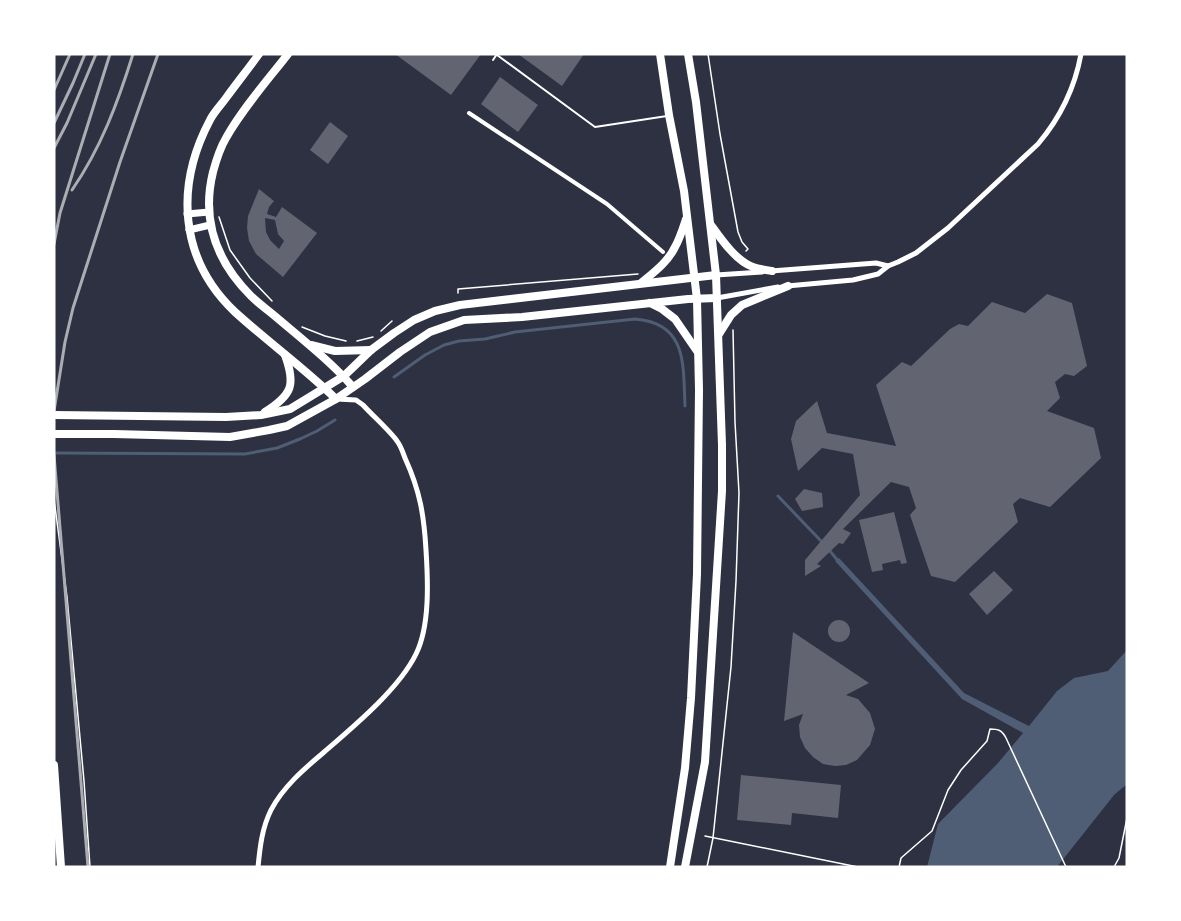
<svg xmlns="http://www.w3.org/2000/svg" width="1181" height="921" viewBox="0 0 1181 921" font-family="'Asap Condensed',sans-serif">
<style>
.water{fill:#4f5d75}
.lines{fill:none;stroke-linecap:round;stroke-linejoin:round}
.stream{stroke:#4f5d75;stroke-width:3}
.building{fill:#626471;fill-rule:evenodd}
.path{stroke:#fff;stroke-width:1.5}
.service{stroke:#fff;stroke-width:2}
.pedestrian{stroke:#fff;stroke-width:4}
.minor{stroke:#fff;stroke-width:5}
.tertiary{stroke:#fff;stroke-width:7}
.secondary{stroke:#fff;stroke-width:8}
.primary{stroke:#fff;stroke-width:8}
.rail{stroke:#abadb3;stroke-width:3}
</style>
<rect width="100%" height="100%" fill="#2d3142"/>
<path class="water" d="M839,558L964,693L1029,726L1057,691L1074,678L1108,671L1127,650V784L1114,795L1057,867H927L938,824L998,763L1023,733L962,699L835,561Z"/>
<g class="lines">
<g class="stream">
<path d="M394,377L425,355L444,345L459,341L485,339L515,332L635,319C688,323 683,366 685,406"/>
<path d="M54,453L245,454L277,448L300,439L317,431L335,420"/>
<path d="M778,496L821,541"/>
<path d="M830,551L839,562"/>
</g>
</g>
<g class="building">
<path d="M395,54H481L451,95Z"/>
<path d="M518,54H584L562,86Z"/>
<path d="M500,77L538,105L518,132L481,104Z"/>
<path d="M330,122L348,136L328,164L310,150Z"/>
<path d="M259,189L274,201L269,207L267,214L276,217L282,207L317,233L283,277L256,254L249,241L247,228L248,216ZM265,218L275,220L278,234L284,241L279,249L270,240L266,232Z"/>
<path d="M1047,294L1072,303L1087,366L1074,376L1065,374L1055,382L1060,398L1047,411L1094,428L1101,458L1050,507L1020,498L1013,504L1018,522L955,582L931,576L910,515L916,508L909,487L891,482L843,529L851,533L843,544L839,543L817,564L821,566L805,576V560L860,495L853,454L822,448L798,471L791,439L796,421L817,401L827,433L896,446L876,385L902,362L911,366L950,329L959,324L968,326L992,302L1025,313Z"/>
<path d="M804,489L822,493L823,507L802,511L795,499Z"/>
<path d="M894,512L907,563L901,564L900,560L882,564L883,570L872,572L859,520Z"/>
<path d="M994,571L1013,590L987,615L969,594Z"/>
<circle cx="839" cy="631" r="11"/>
<path d="M793,632L869,683L846,695L858,699L870,713L875,729L870,745L857,760L846,765L835,766L823,764L813,757L805,748L800,737L799,725L803,714L784,721Z"/>
<path d="M741,775L841,785L838,818L792,813L791,825L737,820Z"/>
</g>
<g class="lines">
<g class="path">
<path d="M708,54L720,134L738,232L742,242L748,249L746,251"/>
<path d="M219,217L230,250L250,278L272,301"/>
<path d="M458,293V289L638,274"/>
<path d="M302,327L325,336L346,341"/>
<path d="M381,331L392,321"/>
<path d="M357,341L373,337"/>
<path d="M54,499L67,597L84,781L90,867"/>
<path d="M705,836L858,867"/>
<path d="M707,867L713,838L731,667L736,581L739,493L735,422L733,330"/>
<path d="M899,867L901,858L932,831L948,790L961,770L987,741L990,729C998,729 1002,730 1006,738L1066,867"/>
<path d="M1114,867L1119,858L1127,818"/>
</g>
<g class="service">
<path d="M497,55L595,127L667,116"/>
<path d="M493,60L497,54"/>
</g>
<path class="pedestrian" d="M469,113L607,204L663,252"/>
<g class="minor">
<path d="M771,271L876,263L888,266"/>
<path d="M716,275L762,272"/>
<path d="M787,286L853,280L878,274L888,266L898,262L916,253L948,228L1038,144C1060,118 1075,87 1081,54"/>
<path d="M717,298L778,287"/>
<path d="M258,867C260,847 262,828 271,810C283,787 304,769 323,753C353,727 399,689 416,654C430,626 428,581 426,550C424,515 420,491 405,458C403,453 401,446 397,441C390,431 372,415 363,405L356,400L337,399"/>
</g>
<g class="tertiary">
<path d="M187,214L209,212"/>
<path d="M189,230L210,225"/>
</g>
<g class="secondary">
<path d="M259,54C248,69 237,83 226,98C221,105 214,112 210,120C175,186 179,259 235,312C268,342 304,368 336,399"/>
<path d="M288,54C267,81 243,108 226,138C220,148 216,161 213,172C201,221 216,261 251,296C259,304 268,310 276,317C302,339 330,361 353,387"/>
<path d="M311,345L335,351L371,350"/>
<path d="M265,412C292,395 296,385 285,355"/>
<path d="M54,415L226,417L261,415L290,409L344,376L371,350L394,333L414,320L435,311L460,305L716,275"/>
<path d="M54,434H114L230,437L269,430L287,426L336,399L365,379L400,352L430,332L464,320L522,317L688,299L717,298"/>
</g>
<g class="primary">
<path d="M660,54L669,115L684,191L687,216L697,299L699,390L697,574L691,698L685,768L670,867"/>
<path d="M711,225C721,239 736,261 753,267C759,269 766,270 772,271"/>
<path d="M641,283C653,273 668,262 675,247C680,238 683,228 686,219"/>
<path d="M650,303L662,309L675,319L697,351"/>
<path d="M719,334L731,315L742,305L788,286"/>
<path d="M54,765L61,867"/>
<path d="M685,867L705,762L722,491V445L716,275L696,102L688,54"/>
</g>
<g class="rail">
<path d="M54,90L70,54"/>
<path d="M54,123L73,83L85,54"/>
<path d="M54,148L67,123L96,54"/>
<path d="M72,190C101,148 118,102 133,54"/>
<path d="M54,244L60,213L110,54"/>
<path d="M54,411L65,342L73,308L120,162L158,54"/>
<path d="M54,455L88,867"/>
</g>
</g>
<rect width="1181" height="921" fill="none" stroke="#ffffff" stroke-width="111"/>
</svg>
